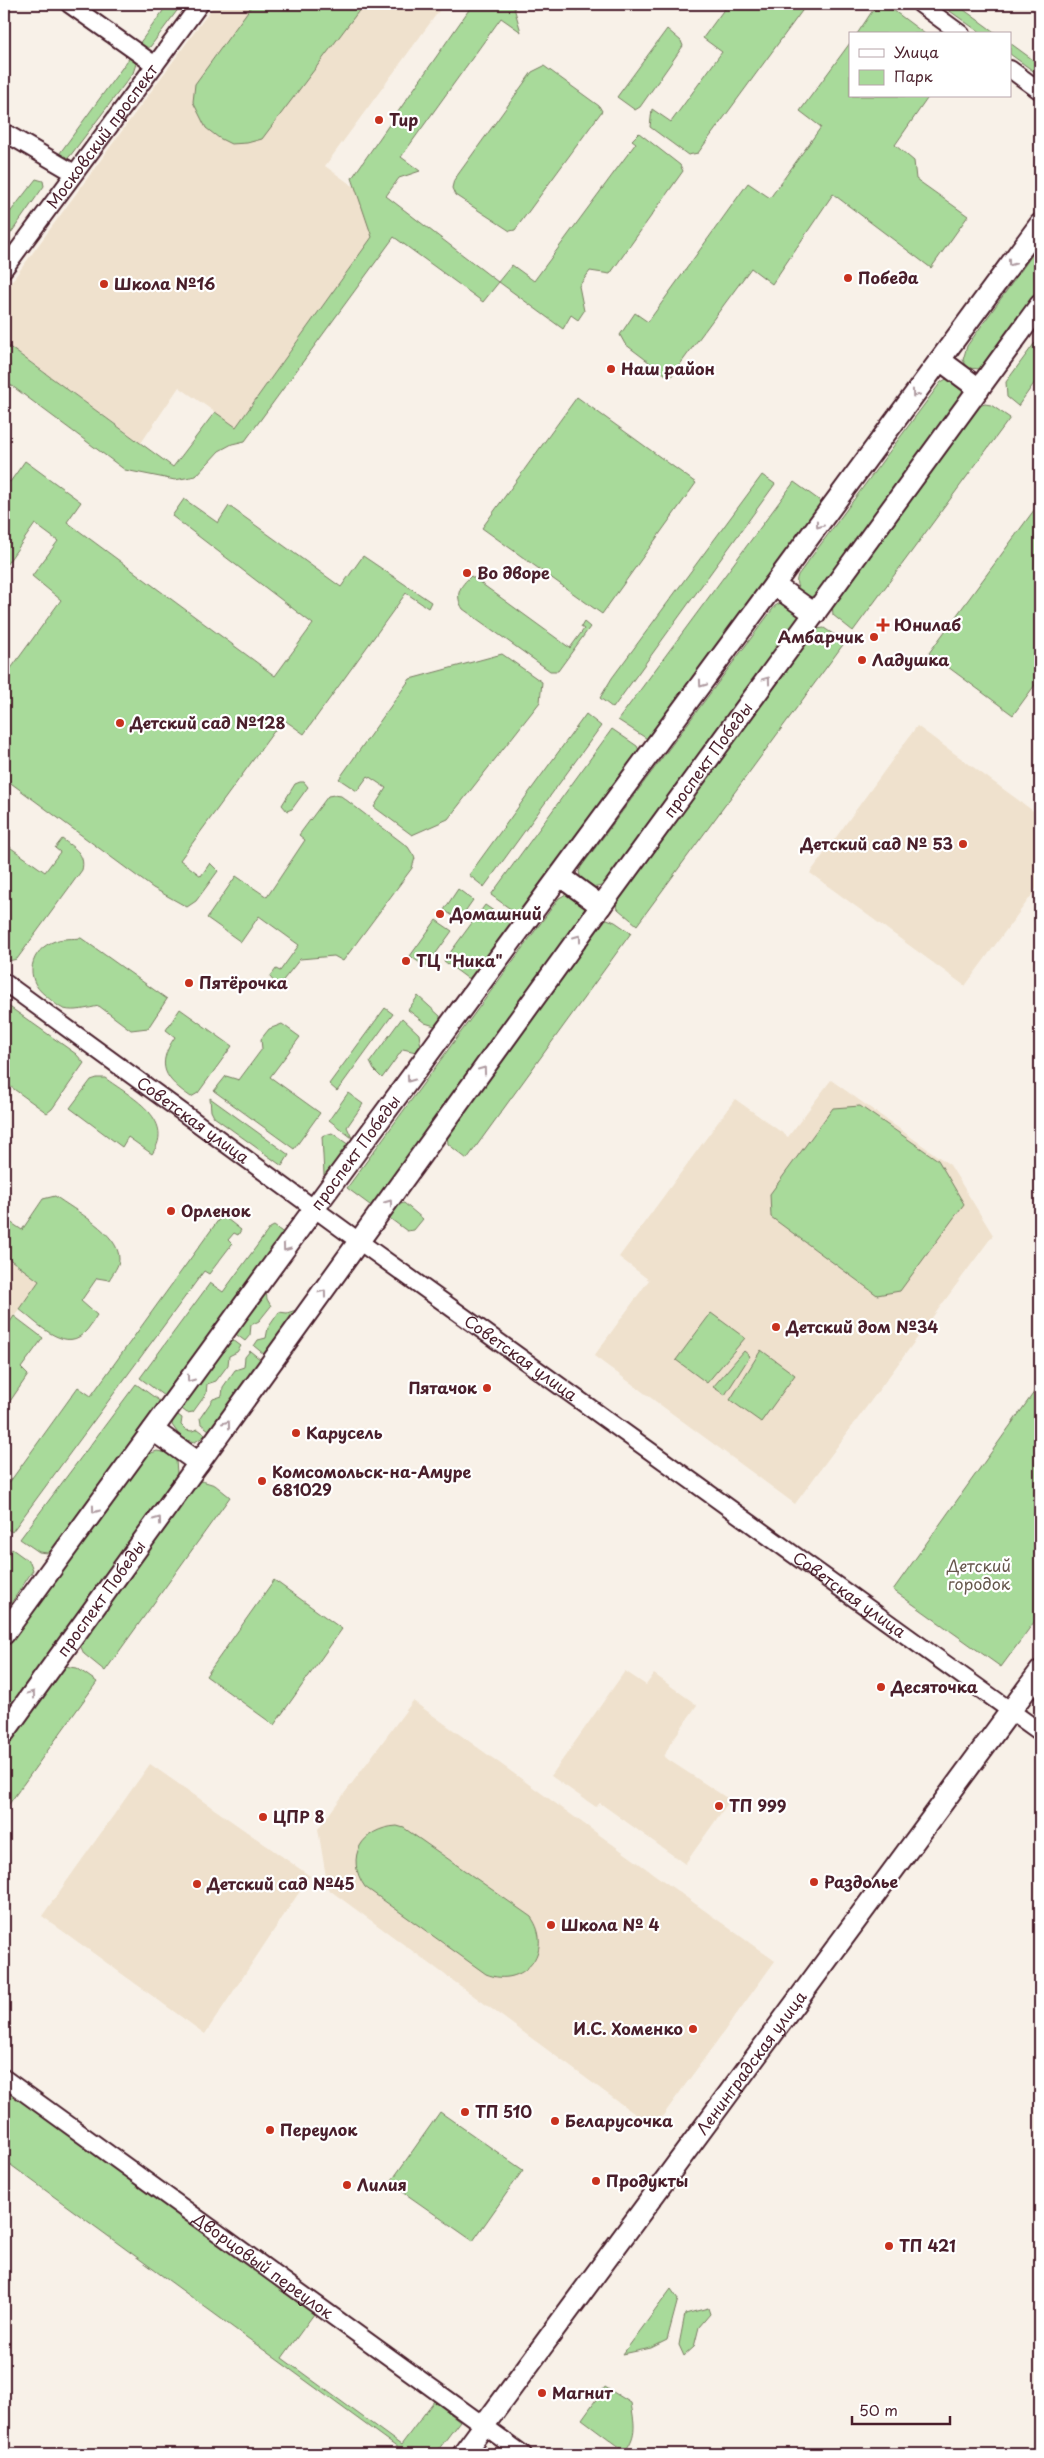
<svg xmlns="http://www.w3.org/2000/svg" width="1044" height="2458" viewBox="0 0 1044 2458" font-family="'Playpen Sans',sans-serif">
<style>
.built{fill:#efe1cd}
.green{fill:#a8da9a;stroke:#797c62}
.lines{fill:none;stroke-linecap:round;stroke-linejoin:round}
.minor-casing{stroke:#4a1f2b;stroke-width:20}
.major-casing{stroke:#4a1f2b;stroke-width:24}
.minor{stroke:#fff;stroke-width:16}
.major{stroke:#fff;stroke-width:20}
.oneway{stroke:#ae9aa0}
.poi-dot{fill:#c8321e;stroke:#fff;stroke-width:2}
.labels{text-anchor:middle;stroke-width:4.5;stroke-linejoin:round;paint-order:stroke}
.poi-label{font-size:16px;font-weight:bold;fill:#4a1f2b;stroke:#fff;text-anchor:start}
.street-label{font-size:16px;fill:#4a1f2b;stroke:#fff}
.park-label{font-size:16px;fill:#66574c;stroke:#fff}
</style>
<rect width="100%" height="100%" fill="#f8f1e8"/>
<filter id="ink" filterUnits="userSpaceOnUse"><feTurbulence type="fractalNoise" baseFrequency=".02" numOctaves="2"/><feDisplacementMap in="SourceGraphic" scale="10" xChannelSelector="R" yChannelSelector="G"/><feConvolveMatrix kernelMatrix="1 2 1 2 8 2 1 2 1" color-interpolation-filters="sRGB"/></filter>
<g filter="url(#ink)">
<g class="built">
<path d="M215,4H444L325,166L357,189L372,237L236,427L179,387L141,443L4,343V292Z"/>
<path d="M917,726L1040,816V884L965,986L810,873Z"/>
<path d="M831,1080L950,1165L993,1235L795,1504L594,1356L649,1280L619,1257L735,1099L788,1137Z"/>
<path d="M4,1255L39,1281L4,1331Z"/>
<path d="M625,1671L646,1685L654,1674L697,1705L670,1744L664,1757L730,1800L685,1864L600,1803L596,1807L551,1776Z"/>
<path d="M413,1701L775,1961L654,2128L328,1889L318,1829Z"/>
<path d="M150,1764L310,1876L205,2034L42,1916Z"/>
</g>
<g class="green">
<path d="M168,4H182L150,47L144,48L139,44Z"/>
<path d="M253,4H364L262,139L247,143L231,144L219,138L206,128L193,102L195,84Z"/>
<path d="M473,4H513L521,32L501,18L401,157L420,171L399,178L386,196L498,282L512,265L534,281L636,143L632,140L639,133L680,165L683,171L610,274L590,271L579,286L584,311L578,320L571,315L563,329L499,282L483,302L394,237L245,441L232,444L219,451L196,476L175,480L125,470L4,380V343L173,467L215,412L236,427L372,237L352,178Z"/>
<path d="M728,4H807L698,153L688,155L650,127L652,109L671,122L722,52L703,38Z"/>
<path d="M877,4H885L925,34H857Z"/>
<path d="M940,4H956L997,34H982Z"/>
<path d="M667,29L681,41L683,46L640,107L635,110L617,97Z"/>
<path d="M850,43V96H929L895,145L914,161L916,179L968,216L931,268L833,194L772,284L751,268L670,378L625,344L620,335L635,313L648,322L748,183L770,198L821,127L800,111Z"/>
<path d="M1010,43L1040,65V76L1010,54Z"/>
<path d="M130,57L136,64L133,73L70,156L64,161L57,157Z"/>
<path d="M544,66L599,106L602,111L515,230L510,231L455,195L452,188L454,180L532,72Z"/>
<path d="M36,179L43,181L44,186L4,243V220Z"/>
<path d="M1040,244V290L986,364L980,369L968,368L963,360L967,346Z"/>
<path d="M1040,339V375L1018,406L1007,397L1006,382L1034,344Z"/>
<path d="M950,377L965,389V392L819,594L807,598C799,591 794,585 798,575L941,382Z"/>
<path d="M577,397L696,483L602,614L482,528Z"/>
<path d="M985,404L991,405L1010,418L853,631L833,615L832,603L976,407Z"/>
<path d="M25,461L81,502L67,522L275,676L313,624L172,516L184,499L218,523L229,506L341,587L363,556L431,602L428,608L406,593L304,734L283,719L180,860L201,876L210,863L218,871L196,901L187,907L153,888L4,778V678L61,600L32,576L58,541L35,524L4,568V478L10,482Z"/>
<path d="M762,475L775,484L613,708L600,698L612,678Z"/>
<path d="M794,482L819,500L823,507L649,740L618,720Z"/>
<path d="M1040,502V678L1013,715L929,653Z"/>
<path d="M471,576L570,648L584,629L581,627L584,622L590,627L558,671H550L463,609C454,595 460,586 471,576Z"/>
<path d="M782,602L800,614V618L606,885L592,888L582,883L579,872L581,867L775,606Z"/>
<path d="M824,628L845,642L637,925L618,909L615,903L816,629Z"/>
<path d="M502,654L542,682L540,702L448,819L412,835L374,807L386,788L368,776L357,791L339,779L410,679Z"/>
<path d="M586,714L601,726L484,887L469,875Z"/>
<path d="M612,729L637,746L641,754L524,913H516L491,895Z"/>
<path d="M300,782H304L308,787L292,809L287,811L282,805L295,784Z"/>
<path d="M334,795L341,796L408,847L415,858L412,868L343,961L334,956L300,959L280,984L275,983L270,977L276,969L280,971L299,945L259,916L241,942L207,918L236,876L267,897L305,840L299,835L328,796Z"/>
<path d="M62,839C74,848 86,854 82,870L17,959L4,962V843L45,872L60,852L55,848Z"/>
<path d="M458,889L473,900L459,920L444,910Z"/>
<path d="M570,892L585,906V915L374,1208L347,1188L559,898Z"/>
<path d="M485,905L507,920L512,929L473,979L467,978L444,961Z"/>
<path d="M607,919L615,922L631,933L467,1159L448,1144L447,1134L601,921Z"/>
<path d="M436,920L452,931L426,967L410,956Z"/>
<path d="M81,938L167,999L148,1028L131,1030L99,1006C88,1008 75,1012 64,1009C58,1007 50,999 45,995C24,979 29,950 55,941C63,938 73,939 81,938Z"/>
<path d="M418,996L440,1016L441,1028L425,1023L408,1010Z"/>
<path d="M4,1003L76,1054L84,1063L52,1109L47,1113L4,1082Z"/>
<path d="M385,1008L393,1014L337,1091L329,1084Z"/>
<path d="M180,1009L232,1046L198,1093L191,1097C165,1079 155,1066 175,1037L166,1030Z"/>
<path d="M402,1018L419,1034L421,1047L416,1052L403,1049L382,1078L374,1070L370,1062Z"/>
<path d="M282,1024L300,1037L270,1077L320,1113L294,1149L214,1091L226,1076L239,1080L262,1049L261,1039L269,1029Z"/>
<path d="M97,1078H105C129,1096 177,1119 152,1154L128,1137L122,1147L70,1108L91,1080Z"/>
<path d="M348,1093L363,1104L347,1127L352,1138L329,1120Z"/>
<path d="M210,1098L289,1155L282,1166L214,1117L211,1111Z"/>
<path d="M860,1106L938,1160L964,1204L900,1291L877,1295L771,1217L770,1194L833,1108Z"/>
<path d="M332,1133L349,1145L324,1175L322,1136Z"/>
<path d="M55,1196C74,1210 120,1234 119,1259C119,1266 113,1273 109,1280L97,1278L81,1301L97,1315C93,1321 89,1329 83,1334C63,1352 35,1321 19,1309L39,1281L4,1255V1230L10,1222L22,1230L43,1199Z"/>
<path d="M404,1203L423,1219L414,1230L407,1231L388,1217L397,1205Z"/>
<path d="M222,1215L241,1230L238,1235L234,1233L228,1240L232,1244L209,1274L204,1271L12,1532L4,1527V1490L78,1387L91,1396Z"/>
<path d="M274,1226L285,1234L164,1396L140,1378L210,1283L223,1292L270,1228Z"/>
<path d="M266,1290L267,1299L271,1306L259,1321L251,1325L250,1335L245,1341L233,1332Z"/>
<path d="M299,1309L265,1355L254,1346L258,1340L266,1338L268,1328L279,1312L287,1313Z"/>
<path d="M711,1313L745,1338L707,1383L676,1360Z"/>
<path d="M14,1316L43,1338L21,1368L28,1375L4,1410V1331Z"/>
<path d="M229,1337L241,1346L237,1352L229,1356L228,1365L216,1381L207,1384L206,1394L193,1412L187,1413L178,1406Z"/>
<path d="M761,1350L795,1375L761,1422L730,1400Z"/>
<path d="M250,1351L261,1360L209,1430L201,1424L200,1418L213,1399L222,1396L223,1387L235,1370L244,1367L245,1357Z"/>
<path d="M744,1351L750,1356L725,1395L713,1387Z"/>
<path d="M136,1384L161,1402L53,1549L48,1553L39,1552L20,1539Z"/>
<path d="M1040,1384V1614L1001,1667L893,1590Z"/>
<path d="M174,1412L182,1418L181,1425L186,1430L192,1431L198,1429L206,1435L195,1442L182,1439L172,1425Z"/>
<path d="M157,1451L167,1453L176,1460L177,1473L175,1479L4,1717V1642L140,1457Z"/>
<path d="M202,1481L215,1485L230,1497L105,1671L84,1654L80,1645L195,1483Z"/>
<path d="M12,1549L30,1562L33,1570L4,1614V1561Z"/>
<path d="M274,1580L342,1629L274,1725L206,1676Z"/>
<path d="M64,1666L77,1668L97,1682L4,1811V1744L52,1676Z"/>
<path d="M397,1826L404,1828L531,1917C555,1951 523,1989 486,1974L365,1887C344,1857 362,1828 397,1826Z"/>
<path d="M4,2086L314,2314L282,2358L401,2445L434,2401L460,2421L435,2454H406L4,2160Z"/>
<path d="M440,2112L523,2170L473,2241L390,2183Z"/>
<path d="M671,2289L678,2299L667,2340L651,2348L623,2354Z"/>
<path d="M708,2308L710,2314L699,2327L694,2347L684,2356L679,2345L685,2314Z"/>
<path d="M605,2387L631,2403C634,2422 638,2434 625,2451L582,2419Z"/>
</g>
<g class="lines">
<g class="minor-casing">
<g id="minor">
<path d="M69,4L155,65"/>
<path d="M920,4L961,34"/>
<path d="M1010,69L1040,91"/>
<path d="M4,132L74,173"/>
<path id="s1" d="M4,269L200,4"/>
<path id="s2" d="M4,982L360,1242L1040,1732"/>
<path id="s3" d="M4,2078L523,2454"/>
</g>
</g>
<g class="major-casing">
<g id="major">
<path d="M940,360L979,389"/>
<path d="M774,585L815,614"/>
<path d="M560,876L601,906"/>
<path d="M153,1430L199,1463"/>
<path id="s4" d="M4,1634L294,1236L1040,224"/>
<path id="s5" d="M4,1733L601,906L1040,305"/>
<path id="s6" d="M463,2454L1040,1671"/>
</g>
</g>
<use href="#minor" class="minor"/>
<use href="#major" class="major"/>
</g>
<defs><path id="oneway-chevron" d="M-2-3.5L2.5 0L-2 3.5" fill="none" stroke-width="1.6" stroke-linecap="round" stroke-linejoin="round" transform="scale(1.25)"/></defs>
<g class="oneway">
<use href="#oneway-chevron" transform="translate(1011 263) rotate(126)"/>
<use href="#oneway-chevron" transform="translate(915 394) rotate(126)"/>
<use href="#oneway-chevron" transform="translate(819 525) rotate(126)"/>
<use href="#oneway-chevron" transform="translate(767 680) rotate(-54)"/>
<use href="#oneway-chevron" transform="translate(702 684) rotate(126)"/>
<use href="#oneway-chevron" transform="translate(578 938) rotate(-54)"/>
<use href="#oneway-chevron" transform="translate(483 1070) rotate(-54)"/>
<use href="#oneway-chevron" transform="translate(410 1079) rotate(126)"/>
<use href="#oneway-chevron" transform="translate(389 1203) rotate(-54)"/>
<use href="#oneway-chevron" transform="translate(286 1248) rotate(126)"/>
<use href="#oneway-chevron" transform="translate(323 1293) rotate(-53)"/>
<use href="#oneway-chevron" transform="translate(190 1379) rotate(126)"/>
<use href="#oneway-chevron" transform="translate(227 1424) rotate(-54)"/>
<use href="#oneway-chevron" transform="translate(95 1510) rotate(126)"/>
<use href="#oneway-chevron" transform="translate(158 1520) rotate(-54)"/>
<use href="#oneway-chevron" transform="translate(32 1694) rotate(-54)"/>
</g>
</g>
<g class="poi-dot">
<circle cx="379" cy="120" r="5"/>
<circle cx="848" cy="278" r="5"/>
<circle cx="104" cy="284" r="5"/>
<circle cx="611" cy="369" r="5"/>
<circle cx="467" cy="573" r="5"/>
<path d="M880.5 617.5h5v5h5v5h-5v5h-5v-5h-5v-5h5z"/>
<circle cx="874" cy="637" r="5"/>
<circle cx="862" cy="660" r="5"/>
<circle cx="120" cy="723" r="5"/>
<circle cx="963" cy="844" r="5"/>
<circle cx="440" cy="914" r="5"/>
<circle cx="406" cy="961" r="5"/>
<circle cx="189" cy="983" r="5"/>
<circle cx="171" cy="1211" r="5"/>
<circle cx="776" cy="1327" r="5"/>
<circle cx="487" cy="1388" r="5"/>
<circle cx="296" cy="1433" r="5"/>
<circle cx="262" cy="1481" r="5"/>
<circle cx="881" cy="1687" r="5"/>
<circle cx="719" cy="1806" r="5"/>
<circle cx="263" cy="1817" r="5"/>
<circle cx="814" cy="1882" r="5"/>
<circle cx="197" cy="1884" r="5"/>
<circle cx="551" cy="1925" r="5"/>
<circle cx="693" cy="2029" r="5"/>
<circle cx="465" cy="2112" r="5"/>
<circle cx="555" cy="2121" r="5"/>
<circle cx="270" cy="2130" r="5"/>
<circle cx="596" cy="2181" r="5"/>
<circle cx="347" cy="2185" r="5"/>
<circle cx="889" cy="2246" r="5"/>
<circle cx="542" cy="2393" r="5"/>
</g>
<g class="labels">
<g class="poi-label">
<text x="389" y="126">Тир</text>
<text x="858" y="284">Победа</text>
<text x="114" y="290">Школа №16</text>
<text x="621" y="375">Наш район</text>
<text x="477" y="579">Во дворе</text>
<text x="894" y="631">Юнилаб</text>
<text x="864" y="643" text-anchor="end">Амбарчик</text>
<text x="872" y="666">Ладушка</text>
<text x="130" y="729">Детский сад №128</text>
<text x="953" y="850" text-anchor="end">Детский сад № 53</text>
<text x="450" y="920">Домашний</text>
<text x="416" y="967">ТЦ "Ника"</text>
<text x="199" y="989">Пятёрочка</text>
<text x="181" y="1217">Орленок</text>
<text x="786" y="1333">Детский дом №34</text>
<text x="477" y="1394" text-anchor="end">Пятачок</text>
<text x="306" y="1439">Карусель</text>
<text x="272" y="1478">Комсомольск-на-Амуре<tspan x="272" dy="18">681029</tspan></text>
<text x="891" y="1693">Десяточка</text>
<text x="729" y="1812">ТП 999</text>
<text x="273" y="1823">ЦПР 8</text>
<text x="824" y="1888">Раздолье</text>
<text x="207" y="1890">Детский сад №45</text>
<text x="561" y="1931">Школа № 4</text>
<text x="683" y="2035" text-anchor="end">И.С. Хоменко</text>
<text x="475" y="2118">ТП 510</text>
<text x="565" y="2127">Беларусочка</text>
<text x="280" y="2136">Переулок</text>
<text x="606" y="2187">Продукты</text>
<text x="357" y="2191">Лилия</text>
<text x="899" y="2252">ТП 421</text>
<text x="552" y="2399">Магнит</text>
</g>
<g class="street-label">
<text dy="6" stroke="none"><textPath href="#s1" startOffset="165">Московский проспект</textPath></text>
<text dy="6" stroke="none"><textPath href="#s5" startOffset="1201">проспект Победы</textPath></text>
<text dy="6" stroke="none"><textPath href="#s2" startOffset="234">Советская улица</textPath></text>
<text dy="6" stroke="none"><textPath href="#s4" startOffset="596">проспект Победы</textPath></text>
<text dy="6" stroke="none"><textPath href="#s2" startOffset="639">Советская улица</textPath></text>
<text dy="6" stroke="none"><textPath href="#s2" startOffset="1044">Советская улица</textPath></text>
<text dy="6" stroke="none"><textPath href="#s5" startOffset="166">проспект Победы</textPath></text>
<text dy="6" stroke="none"><textPath href="#s6" startOffset="486">Ленинградская улица</textPath></text>
<text dy="6" stroke="none"><textPath href="#s3" startOffset="320">Дворцовый переулок</textPath></text>
</g>
<g class="park-label">
<text x="979" y="1572">Детский<tspan x="979" dy="18">городок</tspan></text>
</g>
</g>
<rect width="1044" height="2458" fill="none" stroke="#fff" stroke-width="20"/>
<rect x="10" y="10" width="1024" height="2438" fill="none" stroke="#4a1f2b" stroke-width="2" filter="url(#ink)"/>
<rect x="849" y="32" width="162" height="65" fill="#ffffff" stroke="#b7a5aa"/>
<rect x="859" y="49" width="25" height="8" fill="#ffffff" stroke="#b7a5aa"/>
<text x="894" y="58" font-size="15" fill="#4a1f2b">Улица</text>
<rect x="859" y="70" width="25" height="15" fill="#a8da9a" stroke="#b7a5aa"/>
<text x="894" y="82" font-size="15" fill="#4a1f2b">Парк</text>
<path d="M852 2416v8h98v-8" fill="none" stroke="#4a1f2b" stroke-width="2.5"/>
<text x="859" y="2416" font-size="15" fill="#4a1f2b" stroke="#ffffff" stroke-width="4" paint-order="stroke">50 m</text>
</svg>
